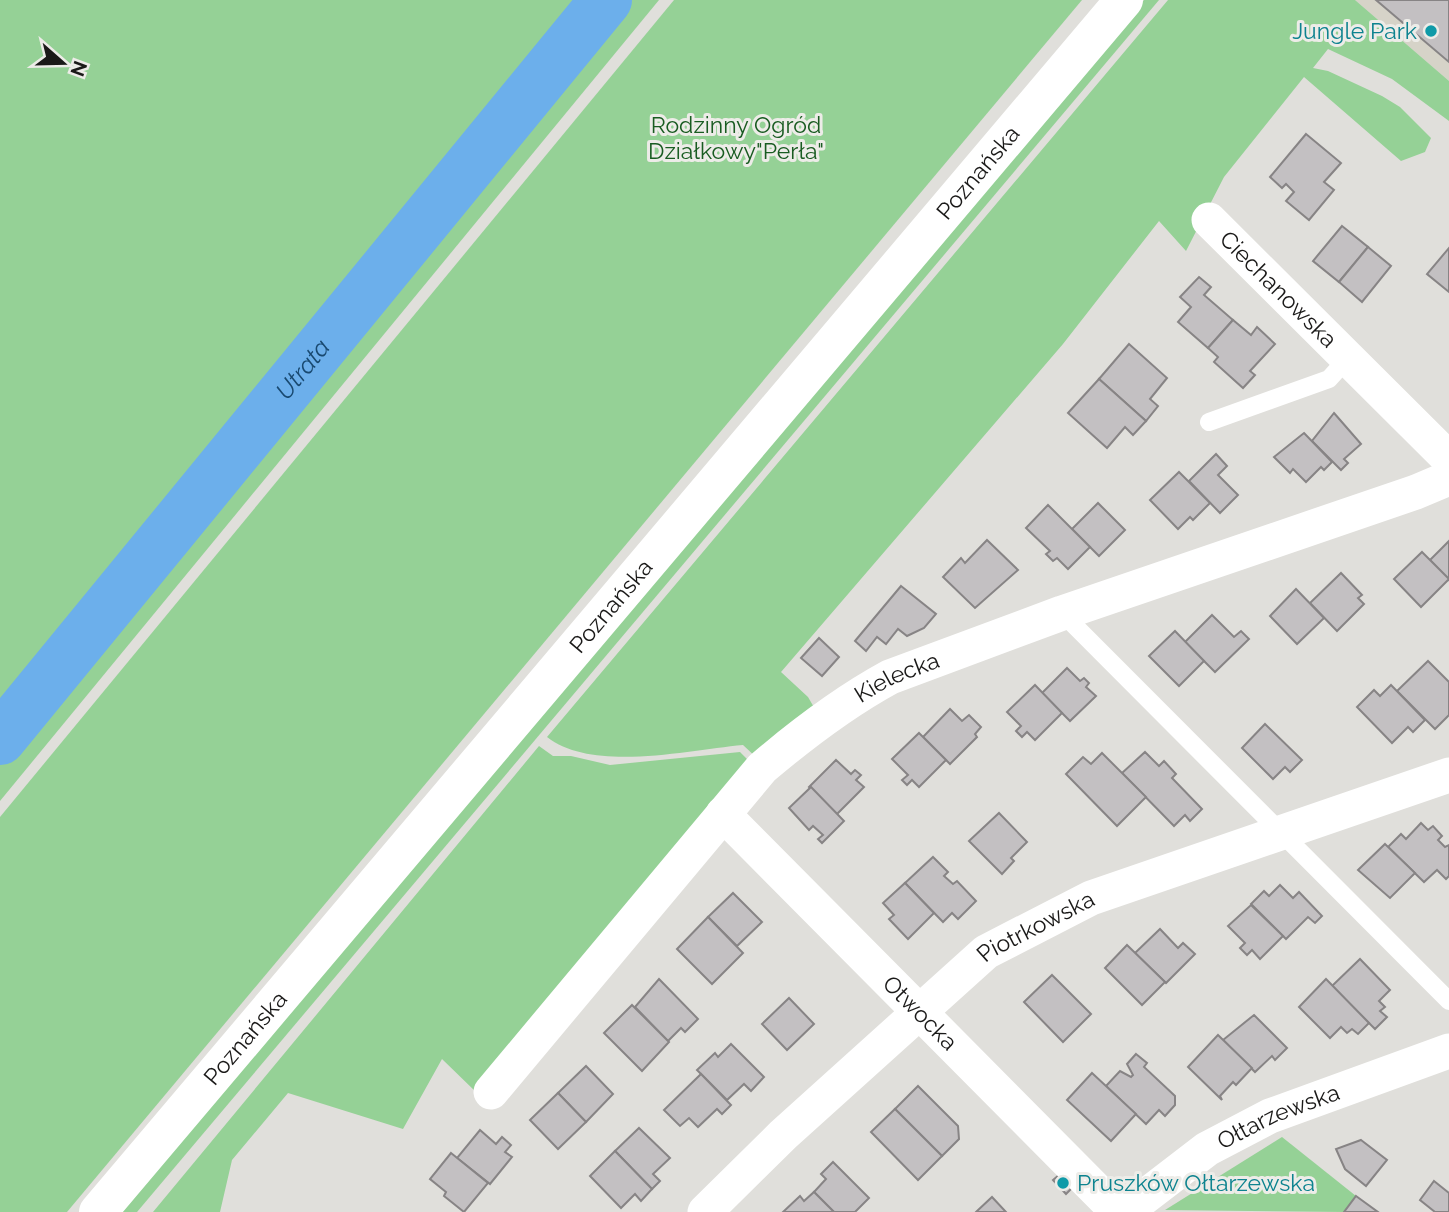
<svg xmlns="http://www.w3.org/2000/svg" width="1449" height="1212" viewBox="0 0 1449 1212" font-family="Raleway,sans-serif">
<style>
.built{fill:#d6d3c8}
.green{fill:#95d196}
.lines{fill:none;stroke-linecap:round;stroke-linejoin:round}
.river{stroke:#6cafeb;stroke-width:52}
.building{fill:#c3c0c2;stroke:#878485;stroke-width:2}
.service{stroke:#fff;stroke-width:18}
.minor{stroke:#fff;stroke-width:35}
.secondary{stroke:#fff;stroke-width:38}
.culture-dot{fill:#0f9aa8;stroke:#edece8;stroke-width:2.5}
.labels{text-anchor:middle;stroke-width:6;stroke-linejoin:round;paint-order:stroke}
.culture-label{font-size:23px;fill:#0d838f;stroke:#edece8;text-anchor:end}
.park-label{font-size:23px;fill:#195c21;stroke:#edece8}
.street-label{font-size:23px;fill:#1a1918;stroke:#edece8}
.water-label{font-size:24px;font-style:italic;fill:#194970;stroke:#edece8}
</style>
<rect width="100%" height="100%" fill="#e0dfdb"/>
<path class="built" d="M1355,0H1449V81Z"/>
<g class="green">
<path d="M0,0H594L0,720Z"/>
<path d="M623,0H659L0,801V755Z"/>
<path d="M674,0H1082L67,1212H0V817Z"/>
<path d="M1144,0H1159L137,1212H122Z"/>
<path d="M1168,0H1355L1449,81V121L1392,79L1328,49L1313,68L1328,71L1382,96L1400,107L1431,138L1425,152L1401,161L1304,77L1224,177L1186,251L1159,221L1063,344L781,672L808,697L815,709L758,759L743,745C688,750 593,773 547,737Z"/>
<path d="M539,746L553,756H571L610,765L740,752L752,764L477,1093L442,1059L403,1129L288,1093L232,1160L220,1212H153Z"/>
<path d="M1282,1137L1356,1196L1344,1212L1165,1210Z"/>
</g>
<g class="lines">
<path class="river" id="s1" d="M0,739L606,0"/>
</g>
<g class="building">
<path d="M1376,0H1449V62Z"/>
<path d="M1306,134L1341,163L1324,182L1334,190L1309,220L1286,201L1294,192L1286,184L1282,188L1270,177Z"/>
<path d="M1342,226L1368,247L1339,282L1313,261Z"/>
<path d="M1368,247L1391,266L1362,302L1339,282Z"/>
<path d="M1449,248V292L1427,274Z"/>
<path d="M1199,277L1211,287L1204,295L1233,320L1208,348L1178,322L1191,307L1180,297Z"/>
<path d="M1233,320L1251,335L1257,327L1275,344L1250,371L1255,375L1243,388L1214,362L1218,357L1208,348Z"/>
<path d="M1129,344L1167,378L1150,399L1158,406L1146,421L1099,379Z"/>
<path d="M1099,379L1146,421L1133,435L1125,427L1107,448L1068,413Z"/>
<path d="M1334,413L1361,444L1344,459L1348,463L1341,470L1312,441Z"/>
<path d="M1304,433L1332,462L1324,470L1321,467L1306,482L1293,469L1290,473L1274,457Z"/>
<path d="M1216,454L1227,466L1218,475L1238,495L1220,513L1189,481Z"/>
<path d="M1179,472L1210,503L1193,520L1190,517L1178,529L1150,500Z"/>
<path d="M1098,503L1125,530L1099,556L1072,529Z"/>
<path d="M1048,505L1090,547L1068,569L1057,558L1053,561L1046,554L1050,551L1026,528Z"/>
<path d="M987,540L1018,570L975,608L943,577L961,558L965,563Z"/>
<path d="M1449,541V580L1430,560Z"/>
<path d="M1422,552L1449,579L1421,607L1394,579Z"/>
<path d="M1341,573L1362,595L1358,598L1364,604L1337,631L1310,603Z"/>
<path d="M901,586L936,614L924,628L907,636L898,629L886,644L877,637L866,651L855,641Z"/>
<path d="M1296,589L1324,618L1297,644L1270,616Z"/>
<path d="M1212,615L1234,637L1241,631L1249,639L1215,672L1185,642Z"/>
<path d="M1175,631L1204,661L1179,686L1149,656Z"/>
<path d="M819,638L839,657L822,676L801,658Z"/>
<path d="M1428,661L1449,682V715L1435,729L1397,691Z"/>
<path d="M1067,668L1080,681L1084,678L1089,683L1086,687L1096,696L1070,721L1042,693Z"/>
<path d="M1035,685L1062,713L1035,740L1027,732L1022,737L1016,731L1021,726L1007,712Z"/>
<path d="M1391,685L1425,720L1413,732L1408,727L1392,743L1357,707L1374,690L1380,696Z"/>
<path d="M950,709L962,721L969,715L981,727L975,734L977,737L950,764L923,737Z"/>
<path d="M1265,724L1302,760L1290,772L1285,767L1273,779L1242,748Z"/>
<path d="M919,733L946,760L919,787L912,780L907,785L902,780L908,775L892,759Z"/>
<path d="M1145,752L1159,766L1164,761L1176,774L1172,778L1202,809L1190,821L1185,815L1174,826L1122,773Z"/>
<path d="M1102,753L1146,797L1117,826L1066,774L1083,757L1091,764Z"/>
<path d="M836,760L851,774L855,770L861,775L856,780L864,787L837,814L809,787Z"/>
<path d="M811,787L844,821L822,843L818,839L823,835L813,826L809,830L789,808Z"/>
<path d="M999,813L1027,842L1011,858L1014,861L1002,874L969,841Z"/>
<path d="M1421,823L1428,830L1433,826L1442,836L1438,840L1445,847L1449,845V876L1446,879L1437,870L1424,882L1388,847L1401,834L1406,839Z"/>
<path d="M1385,844L1415,873L1390,898L1358,870Z"/>
<path d="M933,857L948,872L944,876L953,884L957,881L976,901L958,919L952,913L943,922L905,883Z"/>
<path d="M905,883L934,913L908,939L889,919L894,915L883,903Z"/>
<path d="M1280,885L1293,898L1299,892L1322,916L1315,923L1308,917L1286,939L1251,904L1264,891L1269,896Z"/>
<path d="M733,893L762,922L737,946L708,917Z"/>
<path d="M1251,905L1283,936L1260,959L1252,950L1247,955L1240,948L1245,943L1228,926Z"/>
<path d="M708,917L743,953L712,984L677,949Z"/>
<path d="M1160,929L1178,948L1183,943L1195,954L1166,983L1135,953Z"/>
<path d="M1127,945L1165,982L1142,1005L1105,968Z"/>
<path d="M1360,959L1390,990L1379,1001L1385,1007L1380,1011L1387,1017L1375,1029L1332,986Z"/>
<path d="M1052,975L1091,1014L1063,1042L1024,1002Z"/>
<path d="M659,979L698,1019L685,1032L681,1028L668,1041L635,1007Z"/>
<path d="M1326,979L1369,1023L1358,1034L1352,1029L1347,1033L1341,1027L1330,1038L1299,1007Z"/>
<path d="M789,998L814,1024L787,1050L762,1024Z"/>
<path d="M632,1005L669,1042L642,1071L604,1033Z"/>
<path d="M1254,1015L1287,1048L1275,1060L1272,1056L1255,1072L1223,1040Z"/>
<path d="M1218,1035L1252,1068L1236,1085L1233,1082L1220,1096L1222,1100L1188,1067Z"/>
<path d="M731,1044L764,1077L751,1091L744,1084L727,1100L697,1070L715,1053L718,1057Z"/>
<path d="M1136,1054L1147,1063L1144,1067L1175,1096V1105L1165,1116L1159,1110L1146,1124L1106,1086L1120,1071L1131,1077L1133,1075L1127,1064Z"/>
<path d="M586,1066L613,1094L586,1122L558,1093Z"/>
<path d="M1092,1073L1136,1114L1111,1141L1067,1100Z"/>
<path d="M701,1074L731,1105L722,1114L717,1109L698,1127L689,1118L680,1126L664,1110Z"/>
<path d="M918,1086L958,1126L959,1139L942,1156L895,1109Z"/>
<path d="M558,1093L586,1122L558,1149L530,1120Z"/>
<path d="M895,1109L942,1156L918,1180L871,1132Z"/>
<path d="M639,1128L670,1158L653,1174L660,1181L652,1189L615,1151Z"/>
<path d="M480,1130L496,1144L502,1137L511,1145L505,1152L512,1157L490,1184L457,1158Z"/>
<path d="M1361,1140L1387,1160L1366,1186L1345,1169L1336,1149Z"/>
<path d="M615,1151L652,1189L641,1201L635,1194L621,1208L590,1176Z"/>
<path d="M451,1153L488,1183L464,1212L444,1196L446,1192L430,1179Z"/>
<path d="M833,1162L869,1198L855,1212H834L814,1192L826,1179L821,1174Z"/>
<path d="M1061,1173L1074,1186L1066,1194L1053,1180Z"/>
<path d="M1434,1181L1449,1193V1212H1435L1420,1200Z"/>
<path d="M814,1192L834,1212H783L800,1196L804,1201Z"/>
<path d="M1356,1196L1378,1212H1344Z"/>
<path d="M992,1197L1006,1212H976Z"/>
</g>
<g class="lines">
<g class="service">
<path d="M1209,422L1329,379L1347,359"/>
<path d="M1062,613L1449,1001"/>
</g>
<g class="minor">
<path id="s2" d="M1209,220L1449,459"/>
<path id="s3" d="M723,814L1118,1212"/>
<path id="s4" d="M491,1092L762,768C802,734 844,702 890,677L1062,613L1416,492L1449,478"/>
<path id="s5" d="M705,1212L783,1135L986,952L1091,898L1449,775"/>
<path id="s6" d="M1125,1212L1207,1149L1270,1116L1449,1051"/>
</g>
<path class="secondary" id="s7" d="M98,1212L1124,0"/>
</g>
<g class="culture-dot">
<circle cx="1431" cy="31" r="7"/>
<circle cx="1063" cy="1183" r="7"/>
</g>
<g class="labels">
<g class="culture-label">
<text x="1417" y="39">Jungle Park</text>
<text x="1077" y="1191" text-anchor="start">Pruszków Ołtarzewska</text>
</g>
<g class="park-label">
<text x="736" y="133">Rodzinny Ogród<tspan x="736" dy="26">Działkowy"Perła"</tspan></text>
</g>
<g class="street-label">
<text dy="8" stroke="none"><textPath href="#s7" startOffset="1362">Poznańska</textPath></text>
<text dy="8" stroke="none"><textPath href="#s2" startOffset="98">Ciechanowska</textPath></text>
<text dy="8" stroke="none"><textPath href="#s7" startOffset="794">Poznańska</textPath></text>
<text dy="8" stroke="none"><textPath href="#s4" startOffset="586">Kielecka</textPath></text>
<text dy="8" stroke="none"><textPath href="#s5" startOffset="439">Piotrkowska</textPath></text>
<text dy="8" stroke="none"><textPath href="#s3" startOffset="280">Otwocka</textPath></text>
<text dy="8" stroke="none"><textPath href="#s7" startOffset="228">Poznańska</textPath></text>
<text dy="8" stroke="none"><textPath href="#s6" startOffset="182">Ołtarzewska</textPath></text>
</g>
<g class="water-label">
<text dy="8" stroke="none"><textPath href="#s1" startOffset="478">Utrata</textPath></text>
</g>
</g>
<g transform="translate(63 63) rotate(110)" stroke="#edece8" stroke-width="5" paint-order="stroke">
<path d="M0-5L12 26L0 18L-12 26Z" fill="#1a1918"/>
<text y="-10" font-size="19" font-weight="bold" text-anchor="middle" fill="#1a1918">N</text>
</g>
</svg>
